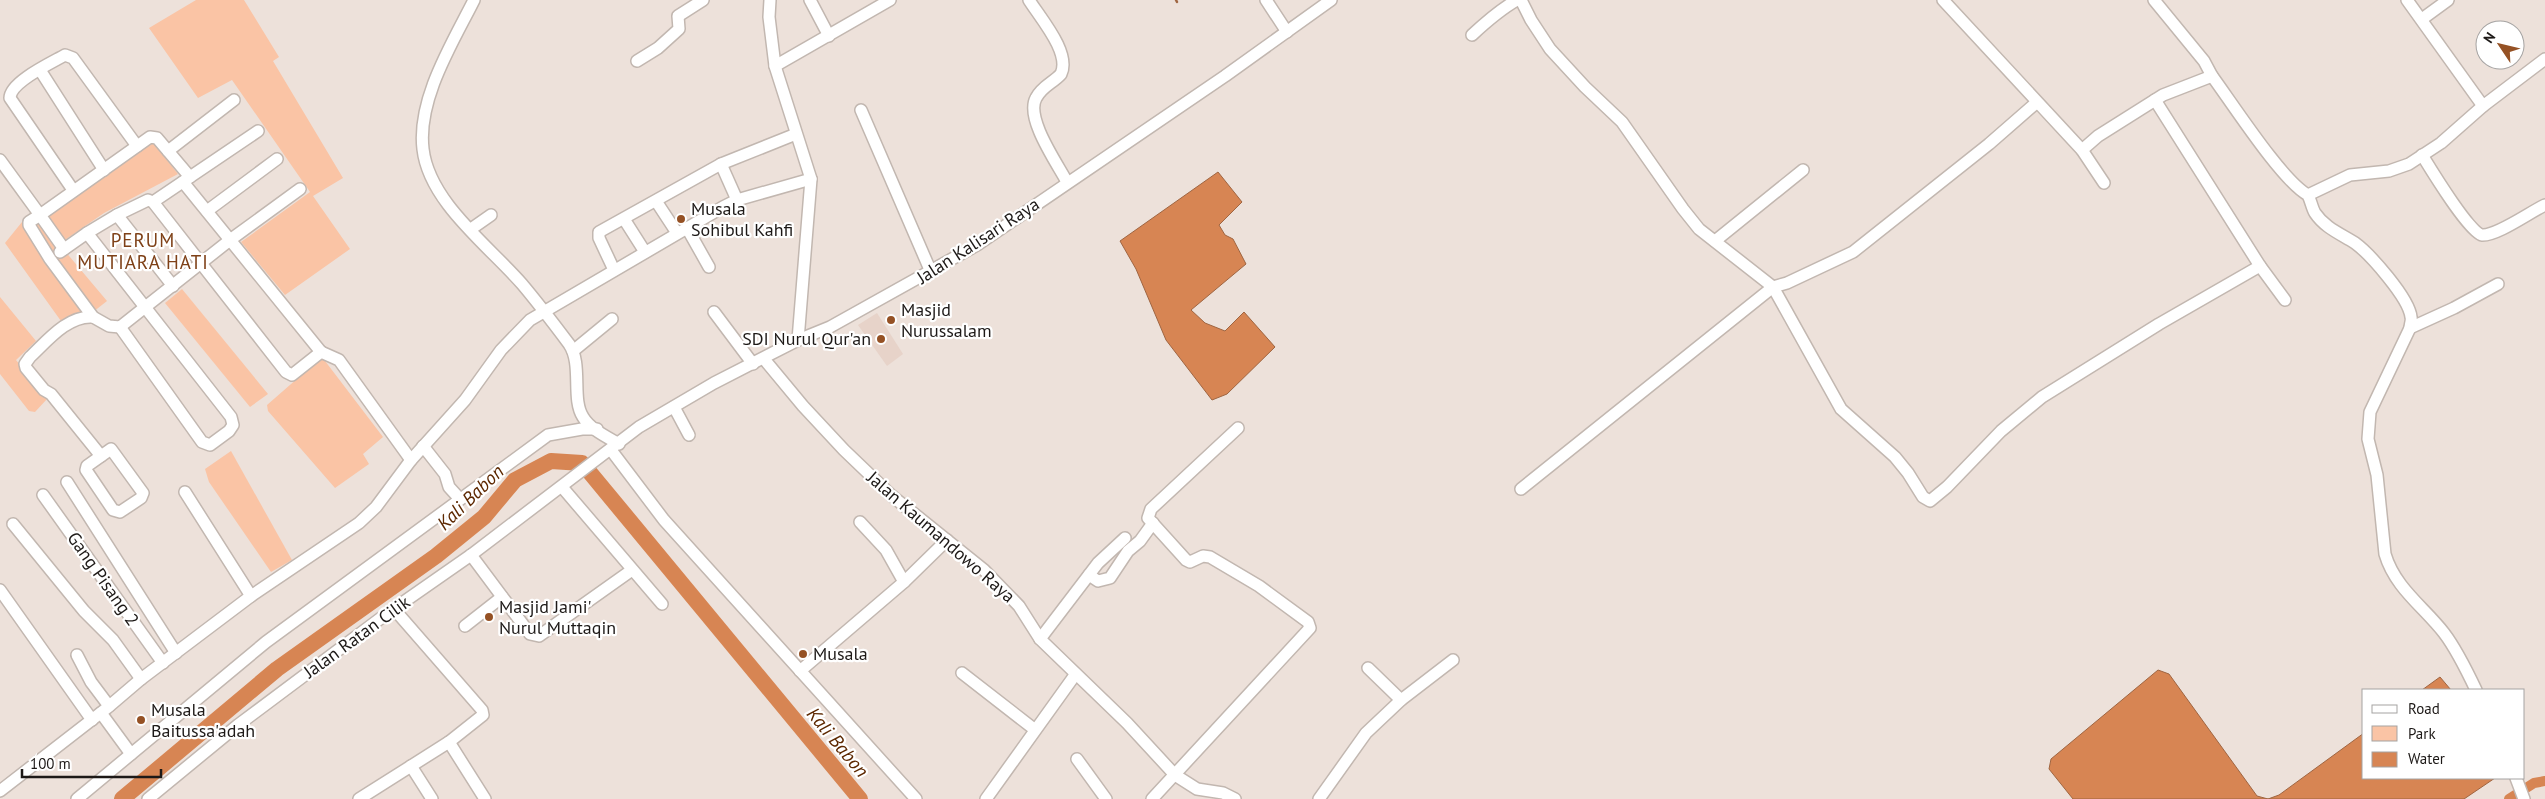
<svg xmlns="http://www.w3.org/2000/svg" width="2545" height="799" viewBox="0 0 2545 799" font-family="'PT Sans',sans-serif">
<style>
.built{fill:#e7d3c9}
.green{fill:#fac4a5}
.water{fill:#d78553;stroke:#9f6541}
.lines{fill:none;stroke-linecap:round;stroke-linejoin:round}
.stream{stroke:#9f6541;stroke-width:2.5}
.canal{stroke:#d78553;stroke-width:10}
.river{stroke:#d78553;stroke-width:16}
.minor-casing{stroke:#c2b7b0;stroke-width:14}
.minor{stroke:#fff;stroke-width:11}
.poi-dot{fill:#955124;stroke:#fff;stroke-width:2}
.labels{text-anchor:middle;stroke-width:4.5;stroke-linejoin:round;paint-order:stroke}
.poi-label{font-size:18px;fill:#1d1917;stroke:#fff;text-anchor:start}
.street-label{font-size:18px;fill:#1d1917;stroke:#fff}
.neighbourhood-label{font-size:19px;letter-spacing:1px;fill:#7e4017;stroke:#fff}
.water-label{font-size:19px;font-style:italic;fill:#5d2800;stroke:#fff}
</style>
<rect width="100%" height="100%" fill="#ede1da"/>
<path class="built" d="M877,313L903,354L887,366L858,325Z"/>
<g class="green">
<path d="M196,0H244L279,57L273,61L343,178L313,196L350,249L285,295L241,242L310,192L232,80L198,98L149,28Z"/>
<path d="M152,141L178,174L104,213L59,244L107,301L93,312L61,321L5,243L22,222L40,216Z"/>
<path d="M182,289L268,394L250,407L165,303Z"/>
<path d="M0,297L36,341L16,360L47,399L35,412L29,411L0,374Z"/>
<path d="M322,357L383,437L363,454L369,464L335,488L268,411L267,405Z"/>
<path d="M231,451L292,560L271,572L209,482L205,469Z"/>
</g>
<g class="water">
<path d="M1218,172L1242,202L1219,225L1225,235L1233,239L1246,264L1191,310L1205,323L1225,331L1244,312L1275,347L1227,394L1212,400L1166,340L1136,269L1120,241Z"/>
<path d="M2158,670L2169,674L2257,796L2268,799L2279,795L2364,733V778H2495L2464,799H2073L2049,769L2051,759Z"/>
<path d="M2440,677L2451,690H2422Z"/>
</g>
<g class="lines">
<path class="stream" d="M1176,0L1177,2"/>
<path class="canal" d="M2509,799L2534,783L2545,781"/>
<path class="river" d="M122,799L277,669L436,556L484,517L515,480L551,461L582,463L860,799"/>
<g class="minor-casing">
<g id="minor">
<path d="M474,0C453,42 417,99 423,149C429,202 489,246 522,284C538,303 554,324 569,344C583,364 571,399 583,417C590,429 607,437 619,444"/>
<path d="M770,0L769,17L775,66L811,179L798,340"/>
<path d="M810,0L829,36"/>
<path d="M1029,0C1041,19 1071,53 1061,74C1053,83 1042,86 1036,98C1025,118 1057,163 1067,182"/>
<path d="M1266,0L1287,32"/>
<path d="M1521,0L1531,20L1550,49L1585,87L1622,122L1683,209L1699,229L1773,287L1841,409L1895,457L1908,473L1923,497L1930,501L1947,487L2001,431L2042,397L2159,324L2260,266L2155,100"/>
<path d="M1943,0L2082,150L2104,183"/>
<path d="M2407,0L2483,106"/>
<path d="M2422,19L2448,0"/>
<path d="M1472,35C1486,22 1501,9 1517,0"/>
<path d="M637,61L658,48L679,29L678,16L703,0"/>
<path d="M775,66L890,0"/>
<path d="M40,70L104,170"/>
<path d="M2212,76C2232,103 2282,181 2308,195C2311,201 2312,208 2315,213C2325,228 2341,234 2355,243C2370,254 2409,298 2411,317C2412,320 2410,325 2410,328L2370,412L2368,439L2377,475L2385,554C2395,588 2424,607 2444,633C2457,650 2467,671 2476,690"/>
<path d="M861,110L931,272"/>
<path d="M2082,150L2098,136L2163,95L2212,76L2204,61L2154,0"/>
<path d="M168,151L234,100"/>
<path d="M2422,155C2430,168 2470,234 2482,235C2497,236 2530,212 2545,205"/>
<path d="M0,160L40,215L150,137L157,138L190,177"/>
<path d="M721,164L737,200"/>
<path d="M183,182L321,352"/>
<path d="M73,190L10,98C10,82 51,63 65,55L73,58L137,146"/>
<path d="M2308,195L2350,175L2389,171L2409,164L2441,143L2483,106L2545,59"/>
<path d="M656,201L677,233"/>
<path d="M153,202L258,131"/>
<path d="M207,211L277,159"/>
<path d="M117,215L173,286"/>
<path d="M624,219L645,252"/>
<path d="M687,228L709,267"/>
<path d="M471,229L491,215"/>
<path d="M1715,241L1803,170"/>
<path d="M64,249L40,215L29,222V225L50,259L93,317L109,326L120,327L230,240L300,189"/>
<path d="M60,252L87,233"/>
<path d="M2260,266L2285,300"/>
<path d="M614,270L599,238V232L721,164L796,134"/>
<path d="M714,312L753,364"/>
<path d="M93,317C68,315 47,341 30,357L25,364L26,368L44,390L51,394L101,456"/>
<path d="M120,327L202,442L210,445L229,431L233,425L231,417L87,233L117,215L148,200L153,202L286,372L292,375L321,352"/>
<path d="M2410,328L2454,308L2498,284"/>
<path d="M573,351L612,319"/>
<path d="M321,352L339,360L411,460"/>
<path d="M764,359L803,406L844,450L892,496L984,570L1019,606L1040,639L1127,723L1175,775L1197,789L1223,793L1235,799"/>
<path d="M674,407L689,435"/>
<path d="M423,446L445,474L449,487L459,498"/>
<path d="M111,449L143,493L141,498L120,512L113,510L86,470L87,466Z"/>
<path d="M611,450L664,520L916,799"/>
<path d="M67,482L176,653"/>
<path d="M562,487L662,604"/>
<path d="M1521,489L1773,287L1787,283L1853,252L1989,144L2036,103"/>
<path d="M185,492L251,596"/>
<path d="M43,495L163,663"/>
<path d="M860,522L886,550L904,582"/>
<path d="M13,524L84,611L113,640L141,679"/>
<path d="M471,555L530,634L539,636L632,570"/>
<path d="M1089,575L1098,581L1110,578L1128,551L1140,541L1153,523"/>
<path d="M0,590L92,720"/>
<path d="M465,626L502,597"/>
<path d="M1040,639L1098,563L1125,538"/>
<path d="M77,655L91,682L109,706"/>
<path d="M1368,668L1401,700"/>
<path d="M800,671L904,582L947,540"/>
<path d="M962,673L1034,729"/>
<path d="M101,713L131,754"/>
<path d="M449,742L485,799"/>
<path d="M1077,759L1106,799"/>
<path d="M411,766L432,799"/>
<path d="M2516,778L2524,799"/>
<path d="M0,791L107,708L141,679L251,596L359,523L376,507L411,460L465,400L501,350L530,320L723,207L737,200L811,179"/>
<path d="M77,799L266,642L548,435L582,429H597"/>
<path d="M148,799L238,725L385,615L471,555L639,427L714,383L798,340L830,327L977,245L1225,76L1331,0"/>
<path d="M359,799L449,742L483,715L482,710L394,609"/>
<path d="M986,799L1075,675"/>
<path d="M1152,799L1310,628L1308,622L1259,586L1210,557L1203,556L1190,562L1186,560L1148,518L1151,509L1238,428"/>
<path d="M1319,799L1366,733L1401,700L1453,660"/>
</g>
</g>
<use href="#minor" class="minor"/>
</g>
<g class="poi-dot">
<circle cx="681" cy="219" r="5"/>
<circle cx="891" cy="320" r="5"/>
<circle cx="881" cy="339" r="5"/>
<circle cx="489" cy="617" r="5"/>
<circle cx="803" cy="654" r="5"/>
<circle cx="141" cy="720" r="5"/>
</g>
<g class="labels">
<g class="poi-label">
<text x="691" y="215">Musala<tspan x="691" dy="21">Sohibul Kahfi</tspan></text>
<text x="901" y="316">Masjid<tspan x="901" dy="21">Nurussalam</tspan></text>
<text x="871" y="345" text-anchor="end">SDI Nurul Qur'an</text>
<text x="499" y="613">Masjid Jami'<tspan x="499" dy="21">Nurul Muttaqin</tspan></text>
<text x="813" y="660">Musala</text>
<text x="151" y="716">Musala<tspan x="151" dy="21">Baitussa'adah</tspan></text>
</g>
<g class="street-label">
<text transform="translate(978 241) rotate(-33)" y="6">Jalan Kalisari Raya</text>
<text transform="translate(941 537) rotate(41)" y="6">Jalan Kaumandowo Raya</text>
<text transform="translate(103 579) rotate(55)" y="6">Gang Pisang 2</text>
<text transform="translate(357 637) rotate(-36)" y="6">Jalan Ratan Cilik</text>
</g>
<g class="neighbourhood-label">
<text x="143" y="247">PERUM<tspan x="143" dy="22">MUTIARA HATI</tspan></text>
</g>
<g class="water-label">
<text transform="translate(470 497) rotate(-44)" y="7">Kali Babon</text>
<text transform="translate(838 742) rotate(50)" y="7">Kali Babon</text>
</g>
</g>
<rect x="2362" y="689" width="162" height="90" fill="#ffffff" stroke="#a5a3a2"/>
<rect x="2372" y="705" width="25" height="8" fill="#ffffff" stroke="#a5a3a2"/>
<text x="2408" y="714" font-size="15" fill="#1d1917">Road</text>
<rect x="2372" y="726" width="25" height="15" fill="#fac4a5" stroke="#a5a3a2"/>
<text x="2408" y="739" font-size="15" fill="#1d1917">Park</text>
<rect x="2372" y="752" width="25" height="15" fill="#d78553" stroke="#a5a3a2"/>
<text x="2408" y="764" font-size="15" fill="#1d1917">Water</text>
<g transform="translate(2500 45) rotate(305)"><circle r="24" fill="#ffffff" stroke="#a5a3a2"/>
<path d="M0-4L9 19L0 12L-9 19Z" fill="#955124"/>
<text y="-8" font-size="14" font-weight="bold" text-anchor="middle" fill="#1d1917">N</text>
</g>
<path d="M22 769v8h139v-8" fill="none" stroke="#1d1917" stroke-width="2.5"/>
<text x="30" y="769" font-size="15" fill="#1d1917" stroke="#ffffff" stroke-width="4" paint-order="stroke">100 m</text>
</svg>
